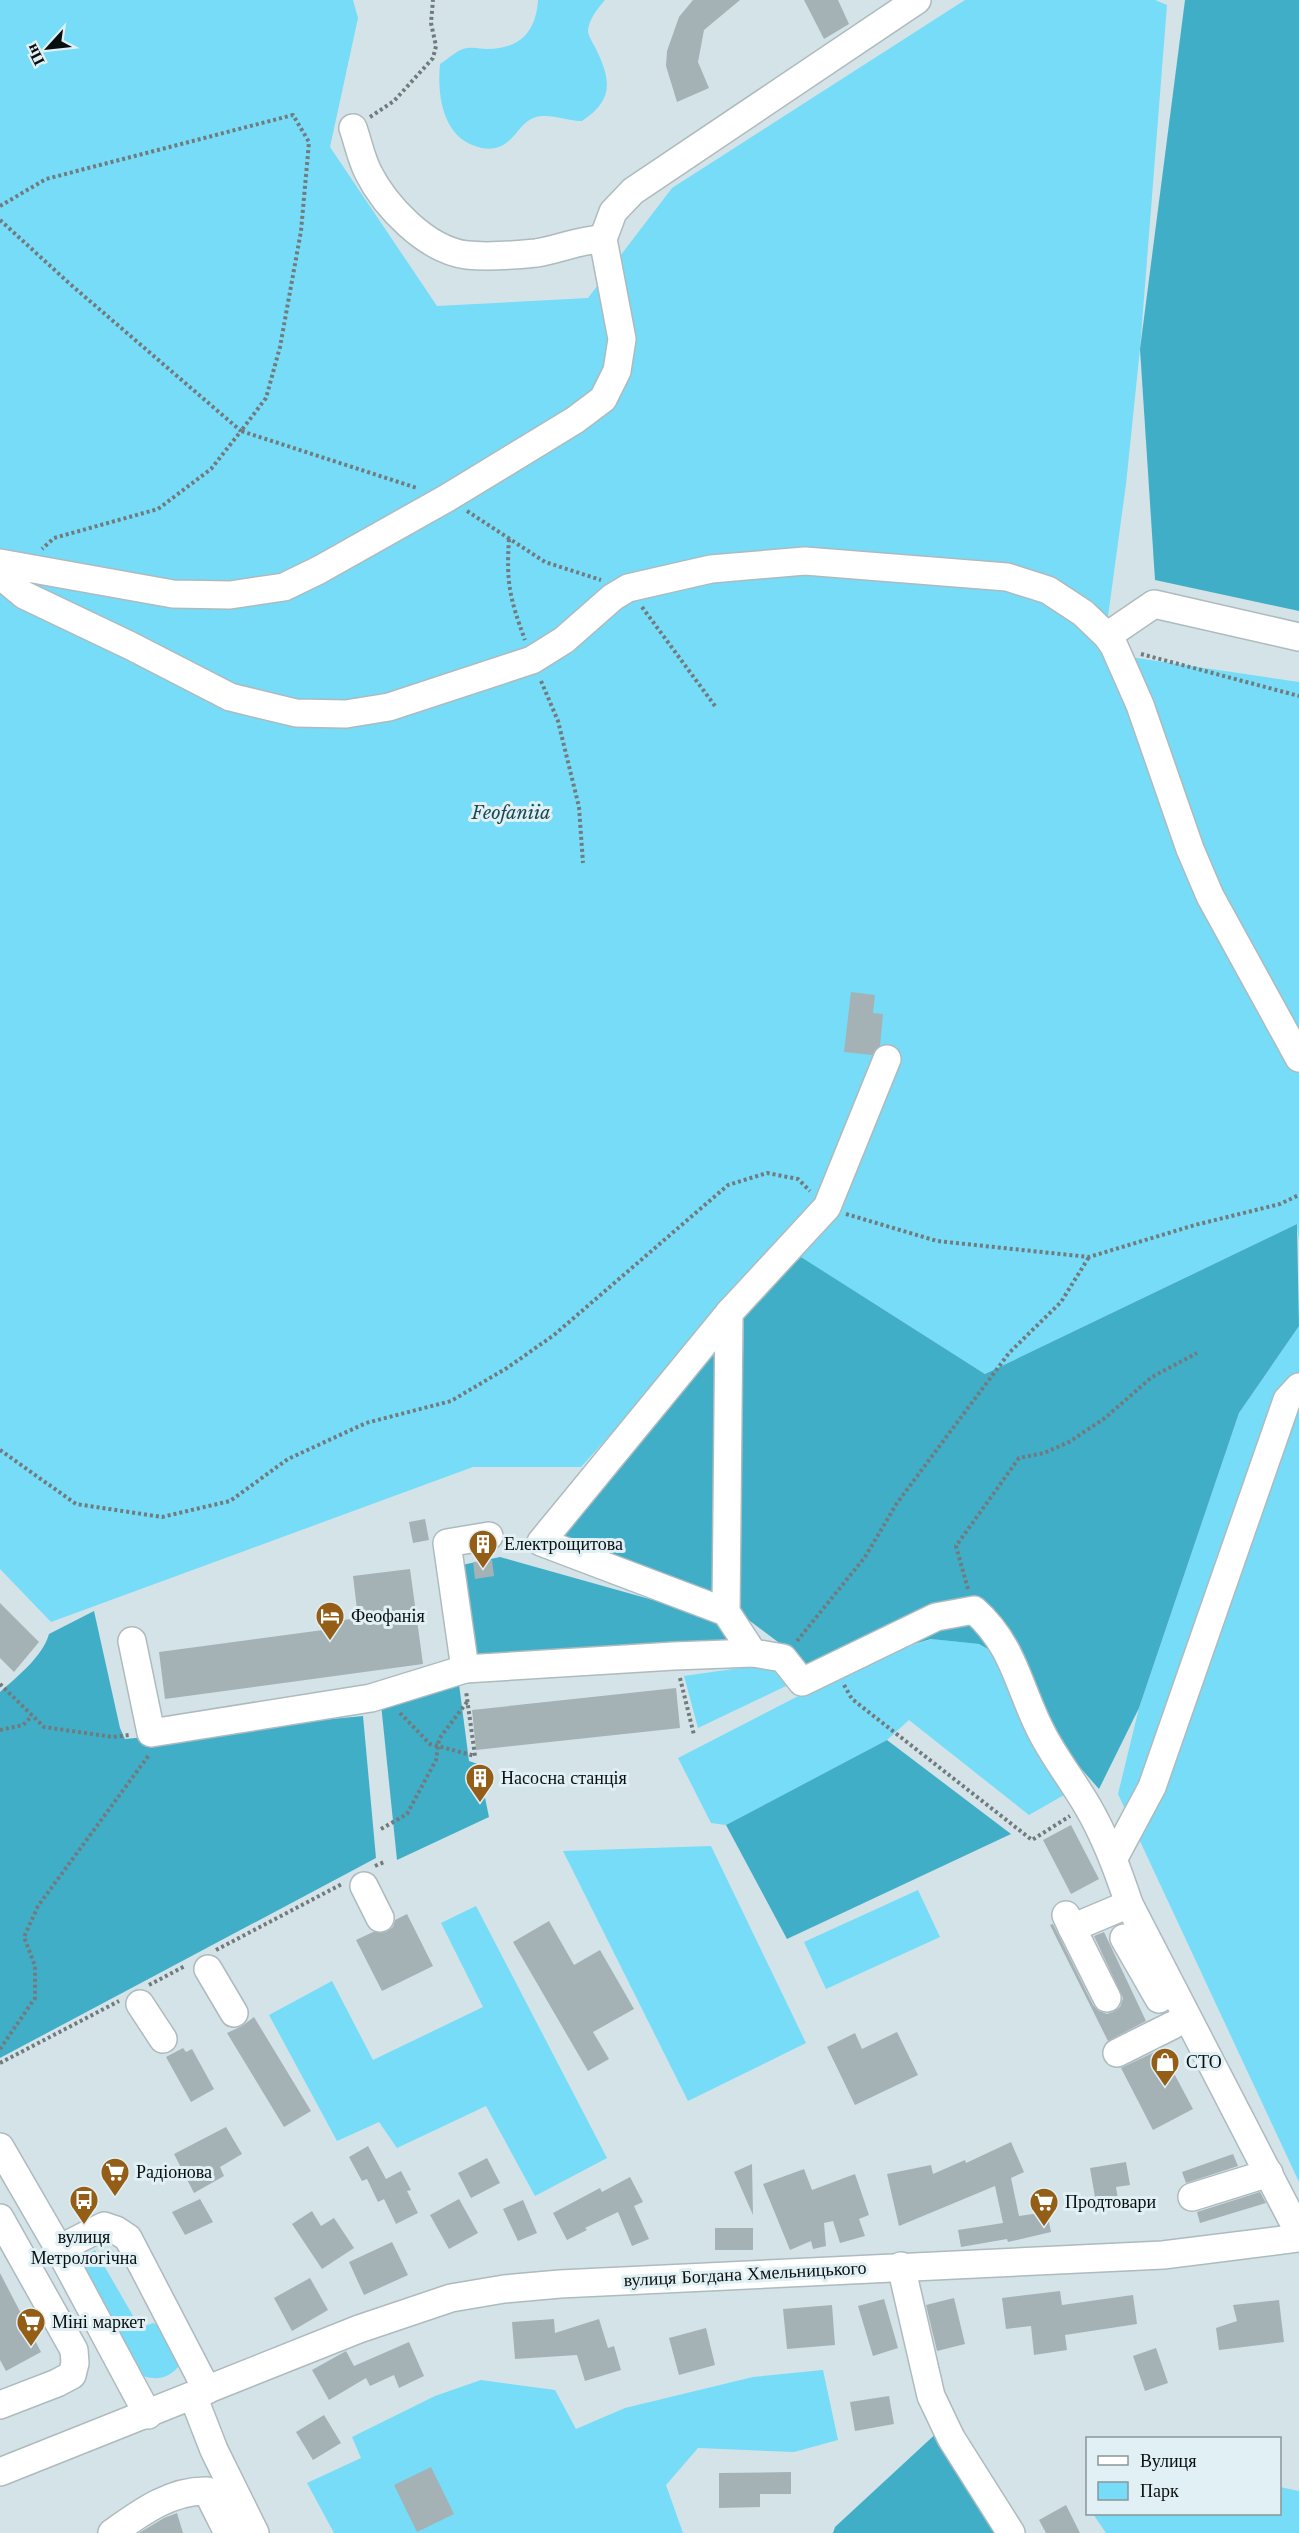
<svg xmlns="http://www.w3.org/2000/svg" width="1299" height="2533" viewBox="0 0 1299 2533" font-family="'Libre Baskerville',serif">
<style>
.green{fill:#76dcf7}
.forest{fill:#41aec8}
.building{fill:#a4b2b6}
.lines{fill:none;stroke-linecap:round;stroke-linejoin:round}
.minor-casing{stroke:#adbbbf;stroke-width:30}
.path{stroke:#717b7e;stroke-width:4;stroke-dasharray:3 3;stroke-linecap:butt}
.minor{stroke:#fff;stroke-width:27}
.labels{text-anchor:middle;stroke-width:6;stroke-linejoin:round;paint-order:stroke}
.park-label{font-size:18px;font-style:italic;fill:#1a4954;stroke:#e1f0f4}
.poi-label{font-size:18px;fill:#090e0f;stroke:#e1f0f4;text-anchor:start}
.street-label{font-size:18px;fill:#090e0f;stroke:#e1f0f4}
</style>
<rect width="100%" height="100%" fill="#d4e3e7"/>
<g class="green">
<path d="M0,0H353L358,18L330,147L437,306L588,298L672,188L965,0H1155L1167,5L1140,349L1126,484L1103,653L1299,682V1241L1297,1224L985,1374L782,1245L581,1467H473L51,1622L0,1569Z"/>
<path d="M538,0H605C598,8 588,20 588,32C589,37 594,45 596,49C611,80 614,100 582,121C568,121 549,113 536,117C521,121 516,139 501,146C493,150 483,149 475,146C442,135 437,93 440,64C448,59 459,48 468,48C475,47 481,49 487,49C520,49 536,32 538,0Z"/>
<path d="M1299,1326V2182L1118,1794L1139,1708L1239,1413Z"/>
<path d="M932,1639L979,1644L1014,1665L1071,1791L1029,1815L909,1720L887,1740L726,1825L711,1823L678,1758L874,1657Z"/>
<path d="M775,1663L786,1686L698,1728L684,1676Z"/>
<path d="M711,1846L806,2043L688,2101L563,1851Z"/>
<path d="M918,1890L940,1937L826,1989L804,1942Z"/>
<path d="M476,1906L607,2158L535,2196L486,2106L397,2148L379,2122L337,2141L269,2015L332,1981L373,2060L483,2007L441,1923Z"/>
<path d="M95,2250L140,2328L153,2323L161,2326L176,2350L179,2366C168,2379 156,2381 141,2375L79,2265L83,2257Z"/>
<path d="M823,2370L838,2440L794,2452L698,2448L666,2485L683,2533H334L307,2483L361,2458L352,2437L435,2396L481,2380L555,2390L576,2429L625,2408L753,2377Z"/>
<path d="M1280,2487L1299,2491V2533H1106L1093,2514H1280Z"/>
</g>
<g class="forest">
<path d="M1185,0H1299V611L1155,580L1140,349Z"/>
<path d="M1297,1224L1299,1326L1239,1413L1139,1708L1099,1789L1034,1715L1015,1665L979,1644L931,1639L874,1656L820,1685L802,1660L738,1612L744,1310L801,1257L985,1374Z"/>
<path d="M716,1347L713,1595L561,1535Z"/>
<path d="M500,1557L717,1618L737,1645L473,1661L462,1565Z"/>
<path d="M94,1611L120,1728L125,1739L363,1716L376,1858L0,2058V1692C17,1677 43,1656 49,1634Z"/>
<path d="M459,1684L469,1761L478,1764L489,1817L397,1860L381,1704Z"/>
<path d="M887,1740L1011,1834L787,1939L726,1825Z"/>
<path d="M941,2429L1001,2533H833L835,2527Z"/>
</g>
<g class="building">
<path d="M693,0H740L704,30L698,62L709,88L677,102L666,66L667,51L679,17Z"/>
<path d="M804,0H838L849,24L824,39Z"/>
<path d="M851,992L875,995L873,1013L883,1014L880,1046L872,1055L844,1052Z"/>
<path d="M425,1519L429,1540L413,1543L409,1522Z"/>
<path d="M492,1560L494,1576L475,1579L473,1562Z"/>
<path d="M410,1569L423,1664L165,1699L159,1652L323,1630L322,1623L358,1618L353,1576Z"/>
<path d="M0,1603L39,1642L14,1672L0,1658Z"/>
<path d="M676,1688L680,1728L476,1750L472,1710Z"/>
<path d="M1071,1825L1099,1879L1071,1894L1043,1840Z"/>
<path d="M407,1914L433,1966L382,1991L356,1940L373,1932H386L393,1927L395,1920Z"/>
<path d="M549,1921L574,1965L600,1950L634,2009L593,2032L609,2059L588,2071L513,1942Z"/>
<path d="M1053,1924L1093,2005L1099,2011L1107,2014L1113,2012L1120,2007L1123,1998L1094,1936L1104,1932L1146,2021L1108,2041L1050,1925Z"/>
<path d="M254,2017L311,2111L284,2127L227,2033L242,2026Z"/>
<path d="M897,2032L918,2075L855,2105L827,2047L855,2033L862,2049Z"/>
<path d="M183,2048L186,2052L192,2049L214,2089L191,2102L166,2057Z"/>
<path d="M1161,2049L1193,2109L1153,2130L1121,2068Z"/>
<path d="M226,2127L242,2154L220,2167L224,2176L194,2193L174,2154Z"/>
<path d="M1011,2142L1024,2172L1011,2178L1019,2216L1047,2212L1051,2232L1008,2242L1007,2239L961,2247L958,2230L1003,2223L995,2186L899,2226L887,2174L931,2165L933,2174L965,2160L966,2163Z"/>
<path d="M368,2146L386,2179L401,2171L411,2190L407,2191L418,2213L396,2224L384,2199L378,2202L367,2179L362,2181L349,2157Z"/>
<path d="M1233,2154L1238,2166L1186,2183L1182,2172Z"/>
<path d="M487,2158L500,2183L471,2198L458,2173Z"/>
<path d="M1126,2162L1130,2185L1116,2187L1119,2205L1097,2209L1090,2168Z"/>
<path d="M752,2164L753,2215L734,2172Z"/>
<path d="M804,2169L812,2190L855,2174L869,2215L859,2219L865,2236L840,2243L833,2221L824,2223L826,2246L813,2249L811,2241L790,2250L763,2184Z"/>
<path d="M630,2177L643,2202L634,2206L649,2239L632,2246L618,2212L585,2228L587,2230L567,2240L553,2213L600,2188L602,2192Z"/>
<path d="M1260,2192L1266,2203L1200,2223L1197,2212Z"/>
<path d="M200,2199L213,2222L185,2235L172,2212Z"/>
<path d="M459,2199L478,2233L449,2249L430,2215Z"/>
<path d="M523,2200L537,2233L518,2241L503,2209Z"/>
<path d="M312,2211L321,2226L334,2218L354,2248L322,2269L292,2224Z"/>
<rect x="715" y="2228" width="38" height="22"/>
<path d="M392,2242L408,2275L364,2295L349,2262Z"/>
<path d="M0,2273L41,2352L6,2371L0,2360Z"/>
<path d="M310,2278L328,2310L292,2331L274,2298Z"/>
<path d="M1060,2291L1062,2305L1133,2295L1137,2324L1065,2335L1067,2350L1034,2355L1031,2326L1006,2329L1002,2298Z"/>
<path d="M954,2298L965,2344L937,2351L926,2305Z"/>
<path d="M884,2299L898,2348L873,2356L858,2306Z"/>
<path d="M1279,2300L1284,2342L1219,2350L1216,2328L1237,2321L1233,2305Z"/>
<path d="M832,2305L835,2345L787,2349L783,2309Z"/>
<path d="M554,2319L555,2333L599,2319L608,2348L614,2346L621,2370L585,2381L577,2355L515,2359L512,2322Z"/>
<path d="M706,2328L715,2365L679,2375L669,2338Z"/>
<path d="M409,2342L424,2376L399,2388L394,2375L370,2386L366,2378L329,2400L312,2370L346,2351L354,2366Z"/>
<path d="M1156,2348L1168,2383L1145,2391L1133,2356Z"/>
<path d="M889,2396L894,2424L855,2431L850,2402Z"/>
<path d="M324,2415L341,2443L313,2460L296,2432Z"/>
<path d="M431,2467L454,2514L417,2532L394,2485Z"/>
<path d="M791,2472V2494H760V2507L719,2508V2473Z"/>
<path d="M1066,2505L1080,2533H1046L1039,2520Z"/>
<path d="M177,2513L183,2533H139L164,2518Z"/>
</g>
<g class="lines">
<g class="minor-casing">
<g id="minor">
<path d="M353,128C358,142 361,158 368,172C385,206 426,250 467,255C486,257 516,255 536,253C558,250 577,240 603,239"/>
<path d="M0,563L173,594L230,595L284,587L319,570L447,498L575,420L603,399L617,371L622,339L603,239L613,212L633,191L917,0"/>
<path d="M0,575L24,595L131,646L230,697L296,713L346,714L389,707L532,660L564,640L613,597L628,588L711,569L805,561L1007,577L1048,590L1083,613L1107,636L1114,646L1140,705L1190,849L1210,896L1299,1058"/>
<path d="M1107,636L1154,604L1299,637"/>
<path d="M729,1313L827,1207L887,1059"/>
<path d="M726,1612L541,1542L729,1313L726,1612L753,1653L783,1658L802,1682L936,1617L974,1610C1016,1647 1019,1692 1044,1737C1057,1761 1074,1783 1088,1807C1106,1838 1118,1870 1129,1904L1299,2233"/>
<path d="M132,1641L151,1733L371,1698L465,1669L447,1543L489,1536"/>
<path d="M465,1669L674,1656L753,1653"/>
<path d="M1114,1858L1152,1787L1287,1400L1299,1387"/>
<path d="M364,1886L380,1918"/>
<path d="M1066,1915L1072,1928L1129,1904"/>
<path d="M1072,1928L1107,1998"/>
<path d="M1124,1938L1159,1999"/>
<path d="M208,1969L234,2013"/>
<path d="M140,2004L163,2039"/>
<path d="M1117,2053L1173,2025"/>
<path d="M0,2147L59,2249L148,2415"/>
<path d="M1192,2197L1269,2173"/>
<path d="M0,2218L74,2350L75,2363L72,2375L57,2383L0,2405"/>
<path d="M59,2249L104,2226L116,2230L128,2238L207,2390"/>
<path d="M901,2266L931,2396L951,2438L1011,2533"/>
<path d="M193,2396L214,2450L255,2533"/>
<path d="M0,2472L359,2329L451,2298L504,2289L560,2284L1163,2255L1299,2238"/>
<path d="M112,2533C140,2513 171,2490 207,2491L228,2533"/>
</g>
</g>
<g class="path">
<path d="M370,117L394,101L433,58L436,46L431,23L433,0"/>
<path d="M0,206L46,179L293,115L309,142L301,231L280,347L266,398L241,431L417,488"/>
<path d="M0,220L70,284L241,431L211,469L158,509L54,538L42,549"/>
<path d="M467,511L545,562L601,580"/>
<path d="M509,539C506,583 510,599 525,640"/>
<path d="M642,607L715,706"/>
<path d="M1141,654L1299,696"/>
<path d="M541,681L558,721L579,807L583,863"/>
<path d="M846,1214L937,1241L1089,1257L1195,1225L1280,1204L1299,1195"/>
<path d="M0,1450L76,1504L162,1517L230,1501L288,1459L366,1423L451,1401L507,1368L554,1335L728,1185L767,1173L798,1179L810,1191"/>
<path d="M968,1589L956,1546L1019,1458L1044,1453L1069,1442L1105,1418L1152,1377L1197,1353"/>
<path d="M797,1641L865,1557L897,1503L1009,1353L1061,1302L1089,1257"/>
<path d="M680,1678L694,1735"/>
<path d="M0,1684L44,1727L113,1737L129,1735"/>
<path d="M844,1685L852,1699L1032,1840L1070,1816"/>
<path d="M400,1713L430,1744L475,1756L466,1691"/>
<path d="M0,1730L23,1725L32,1716"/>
<path d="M381,1829L407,1814L436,1760L439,1739L467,1702"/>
<path d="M375,1866L384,1862"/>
<path d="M216,1950L342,1884"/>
<path d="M149,1985L185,1966"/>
<path d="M0,2049L35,1998V1966L24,1937L38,1906L149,1755"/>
<path d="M0,2063L119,2001"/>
</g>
<use href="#minor" class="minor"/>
</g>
<defs>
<g id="building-pin" transform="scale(1.5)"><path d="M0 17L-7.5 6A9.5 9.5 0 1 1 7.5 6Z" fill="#955e16" stroke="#e1f0f4"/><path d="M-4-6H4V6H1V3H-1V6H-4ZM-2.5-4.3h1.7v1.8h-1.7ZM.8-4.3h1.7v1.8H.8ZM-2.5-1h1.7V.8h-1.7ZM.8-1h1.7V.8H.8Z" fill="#fff"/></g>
<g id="hotel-pin" transform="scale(1.5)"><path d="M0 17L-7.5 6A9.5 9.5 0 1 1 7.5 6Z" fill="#955e16" stroke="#e1f0f4"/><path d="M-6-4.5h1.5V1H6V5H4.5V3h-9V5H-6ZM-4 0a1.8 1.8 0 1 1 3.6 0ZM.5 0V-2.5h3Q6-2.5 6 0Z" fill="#fff"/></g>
<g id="shop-pin" transform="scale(1.5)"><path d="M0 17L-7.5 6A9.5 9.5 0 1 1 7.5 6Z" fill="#955e16" stroke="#e1f0f4"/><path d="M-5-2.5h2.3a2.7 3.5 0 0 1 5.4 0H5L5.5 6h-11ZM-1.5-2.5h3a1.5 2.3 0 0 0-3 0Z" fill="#fff"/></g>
<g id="supermarket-pin" transform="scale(1.5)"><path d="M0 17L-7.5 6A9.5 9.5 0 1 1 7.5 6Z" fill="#955e16" stroke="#e1f0f4"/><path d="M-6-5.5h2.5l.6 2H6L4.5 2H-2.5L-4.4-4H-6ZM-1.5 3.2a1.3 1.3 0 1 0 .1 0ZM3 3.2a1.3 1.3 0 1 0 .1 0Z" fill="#fff"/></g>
<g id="bus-pin" transform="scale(1.5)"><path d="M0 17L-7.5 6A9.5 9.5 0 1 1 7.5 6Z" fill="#955e16" stroke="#e1f0f4"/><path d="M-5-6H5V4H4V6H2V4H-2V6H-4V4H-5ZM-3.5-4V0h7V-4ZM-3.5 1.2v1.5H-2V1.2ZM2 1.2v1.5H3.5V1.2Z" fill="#fff"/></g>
</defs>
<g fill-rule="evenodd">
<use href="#building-pin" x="483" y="1544"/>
<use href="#hotel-pin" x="330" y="1616"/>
<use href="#building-pin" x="480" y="1778"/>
<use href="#shop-pin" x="1165" y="2062"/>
<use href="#supermarket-pin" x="115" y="2172"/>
<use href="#bus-pin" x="84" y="2200"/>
<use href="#supermarket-pin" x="1044" y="2202"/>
<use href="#supermarket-pin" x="31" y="2322"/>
</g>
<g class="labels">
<g class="park-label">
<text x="511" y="819">Feofaniia</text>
</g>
<g class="poi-label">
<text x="504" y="1550">Електрощитова</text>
<text x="351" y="1622">Феофанія</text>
<text x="501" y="1784">Насосна станція</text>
<text x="1186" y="2068">СТО</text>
<text x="136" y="2178">Радіонова</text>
<text x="1065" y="2208">Продтовари</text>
<text x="84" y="2243" text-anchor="middle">вулиця<tspan x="84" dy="21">Метрологічна</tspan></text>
<text x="52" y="2328">Міні маркет</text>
</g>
<g class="street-label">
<text transform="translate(745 2274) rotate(-3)" y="6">вулиця Богдана Хмельницького</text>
</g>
</g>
<rect x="1086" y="2437" width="195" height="78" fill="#e1f0f4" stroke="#8b9698" stroke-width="1.5"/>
<rect x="1098" y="2456" width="30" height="9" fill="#ffffff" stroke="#8b9698" stroke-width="1.5"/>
<text x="1140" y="2467" font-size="18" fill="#090e0f">Вулиця</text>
<rect x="1098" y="2482" width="30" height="18" fill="#76dcf7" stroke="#8b9698" stroke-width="1.5"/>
<text x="1140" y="2497" font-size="18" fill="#090e0f">Парк</text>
<g transform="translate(48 48) rotate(243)" stroke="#e1f0f4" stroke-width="4.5" paint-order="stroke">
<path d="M0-4.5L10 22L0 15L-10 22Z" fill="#090e0f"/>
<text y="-9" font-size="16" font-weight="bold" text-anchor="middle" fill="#090e0f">Пн</text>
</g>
</svg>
